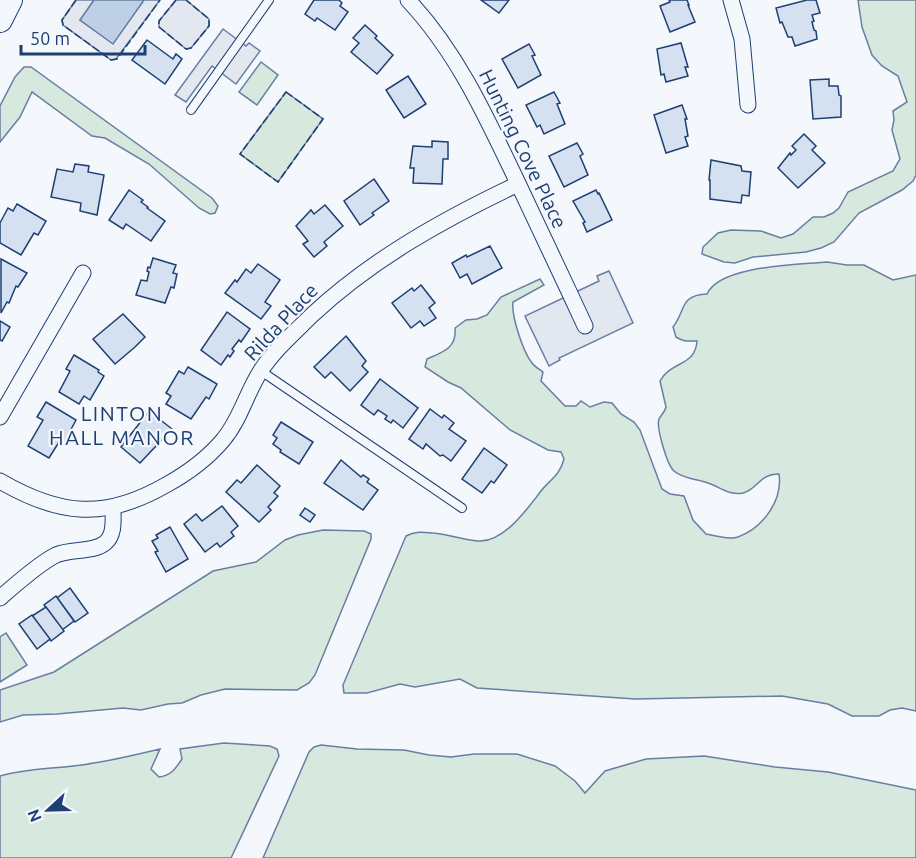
<svg xmlns="http://www.w3.org/2000/svg" width="916" height="858" viewBox="0 0 916 858" font-family="Ubuntu,sans-serif">
<style>
.green{fill:#d7e8df;stroke:#687fa3;stroke-width:1.5}
.parking{fill:#e3e8f0;stroke:#687fa3;stroke-width:1.5}
.water{fill:#bed0e5;stroke:#687fa3;stroke-width:1.5}
.building{fill:#d5e0f0;stroke:#1d3f73;stroke-width:1.5}
.lines{fill:none;stroke-linecap:round;stroke-linejoin:round}
.service-casing{stroke:#1d3f73;stroke-width:10}
.minor-casing{stroke:#1d3f73;stroke-width:17}
.primary-casing{stroke:#1d3f73;stroke-width:26}
.service{stroke:#f4f7fb;stroke-width:8}
.minor{stroke:#f4f7fb;stroke-width:15}
.primary{stroke:#f4f7fb;stroke-width:24}
.fence{stroke:#1d3f73;stroke-width:1.5;stroke-dasharray:8 3;stroke-linecap:butt}
.labels{text-anchor:middle;stroke-width:4.5;stroke-linejoin:round;paint-order:stroke}
.street-label{font-size:20px;fill:#1d3f73;stroke:#f4f7fb}
.neighbourhood-label{font-size:21px;letter-spacing:1.5px;fill:#1d3f73;stroke:#f4f7fb}
</style>
<rect width="100%" height="100%" fill="#f4f7fb"/>
<g class="green">
<path d="M858,0H916V175L913,181L902,190L859,213L834,242L821,248L806,252L753,257L735,263L724,262L702,254L703,247L718,233L731,230L761,231L781,238L793,234L813,217H824L833,213L839,208L848,192L893,171L900,159L892,130L894,120L893,111L907,102L898,76L882,66L872,55L862,27Z"/>
<path d="M261,62L278,75L257,105L239,92Z"/>
<path d="M24,67H31L212,198L218,206L215,213L210,214L199,208L149,164L105,138L92,136L32,92L20,117L0,142V106L15,77Z"/>
<path d="M286,92L323,119L278,182L240,154Z"/>
<path d="M827,262L847,265H864L893,280L916,275V711L902,708L890,710L879,716H852L828,704L782,696L635,699L477,688L460,679L415,687L400,684L367,693H344L343,685L406,536C415,531 423,532 433,533C448,534 463,540 478,541C502,543 525,512 538,495C548,480 559,478 564,459L561,452L548,450L510,430L461,388L448,382L425,367L427,359C443,352 457,348 455,328L466,320L477,319L487,315L501,297L540,279L544,285L513,302C511,315 523,352 532,363C535,367 539,369 543,372L541,381L565,406H576L581,401L590,407L604,402L612,403L621,414L634,422L640,430L662,489L670,494L684,496L693,520L706,534C715,536 729,540 738,537C763,528 783,500 779,474C759,474 758,489 743,493C730,496 720,487 708,483C697,479 683,479 674,471C667,465 656,427 659,419C661,415 665,412 666,407L660,381C672,360 695,367 697,341C688,341 684,342 676,337L673,327C686,311 679,295 707,294C720,265 798,265 827,262Z"/>
<path d="M323,530L364,531L371,534V539L315,675L309,683L297,690L225,689L201,695L182,703L168,704L141,710L123,708L57,714L23,715L0,722V690L54,672L213,571L256,562L285,540L298,535Z"/>
<path d="M6,633L27,665L0,682V637Z"/>
<path d="M224,743L270,746L277,749L279,756L231,858H0V776C25,769 48,769 73,766C102,763 131,756 160,749L151,769L159,777C171,776 176,768 182,759L180,749Z"/>
<path d="M321,745L357,749L404,750L429,755L451,757L474,754H517L555,766L575,781L585,793L605,771L646,759L704,756L775,767L828,772L916,790V858H263L309,752L314,747Z"/>
</g>
<g class="parking">
<path d="M76,0H94L80,20L113,43L144,0H160L116,59L111,60L63,25L62,20Z"/>
<path d="M176,0H186L209,19V26L191,48L186,49L159,27V21Z"/>
<path d="M223,29L246,46L249,43L260,51L236,84L212,66L186,102L175,95Z"/>
<path d="M609,271L633,323L559,358L560,360L549,366L525,316L599,281L597,276Z"/>
</g>
<path class="water" d="M94,0H144L113,44L80,20Z"/>
<g class="building">
<path d="M314,0H339L342,3L340,6L348,12L335,30L317,18L315,21L305,14Z"/>
<path d="M481,0H509L499,13Z"/>
<path d="M669,0H687L689,5H688L695,22L670,32L660,6L670,2Z"/>
<path d="M807,0H816L820,13L812,15L814,21L812,22L814,30L816,31L817,39L795,46L792,37H788L782,22L780,23L776,8Z"/>
<path d="M365,25L377,36L375,38L393,55L377,74L351,52L359,43L353,38Z"/>
<path d="M147,40L173,59L176,54L182,59L165,84L132,60Z"/>
<path d="M681,43L688,67H685L688,76L666,82L664,74L661,75L657,49Z"/>
<path d="M529,44L535,55L532,56L541,75L518,88L502,59Z"/>
<path d="M408,76L426,104L404,118L386,90Z"/>
<path d="M829,79V86H838L839,95L841,96V117L813,119L810,80Z"/>
<path d="M554,92L560,103L557,104L565,124L544,134L540,125L537,127L526,105Z"/>
<path d="M682,105L687,119H685L688,136L685,137L688,146L666,153L654,115Z"/>
<path d="M804,134L816,146L812,150L825,163L798,188L778,168L790,153L791,155L796,150L792,146Z"/>
<path d="M432,141L448,142V159H443L442,184L413,183L414,168H410L413,146L432,147Z"/>
<path d="M577,143L583,154L580,156L588,175L564,187L549,156Z"/>
<path d="M711,160L741,166L742,171L751,172L749,196L742,195L741,203L710,199V180H709Z"/>
<path d="M75,164L89,166L88,172L104,175L97,215L80,211L81,203L51,197L57,169L73,172Z"/>
<path d="M374,179L389,201L372,213L374,215L360,225L344,201Z"/>
<path d="M129,190L143,200L141,202L148,207L147,208L165,221L151,241L126,224L123,229L109,220Z"/>
<path d="M596,190L598,194L599,193L612,220L587,232L583,223L585,222L573,201Z"/>
<path d="M17,204L46,221L38,235L34,233L21,255L0,243V223L8,208L13,211Z"/>
<path d="M325,205L343,226L324,242L327,246L314,257L303,244L308,241L296,226L311,210L314,214Z"/>
<path d="M490,246L502,268L472,284L467,274L460,278L452,263L466,255L467,257Z"/>
<path d="M153,258L176,265L173,273L177,274L174,288L171,287L165,303L136,295L141,280L147,281L149,272L147,271L148,267L150,268Z"/>
<path d="M1,259L27,273L18,287L16,286L9,303L7,302L1,313Z"/>
<path d="M258,264L280,280L265,302L271,306L261,319L225,293L235,280L237,282L246,269L251,273Z"/>
<path d="M421,285L435,303L429,308L436,318L424,326L420,321L411,328L392,303L412,288L414,291Z"/>
<path d="M227,312L250,329L241,342L239,340L232,349L234,351L230,357L228,355L221,365L201,350Z"/>
<path d="M123,314L145,337L135,347L115,364L93,339Z"/>
<path d="M0,321L10,327L2,341L0,340Z"/>
<path d="M346,336L366,361L362,366L368,372L350,391L331,372L325,378L314,367Z"/>
<path d="M74,355L99,370L98,372L104,376L90,400L84,396L79,404L59,392L70,371L66,369Z"/>
<path d="M188,367L217,384L209,399L206,397L191,419L166,404L171,396L166,393L179,371L184,374Z"/>
<path d="M380,379L418,408L403,428L393,420L391,423L385,419L387,416L378,410L374,415L361,405Z"/>
<path d="M46,402L76,420L69,433L72,434L66,446L59,442L49,458L28,446L43,420L37,417Z"/>
<path d="M430,409L442,418L444,415L454,423L449,429L466,441L451,461L443,455L440,456L426,444L423,449L409,439Z"/>
<path d="M149,411L172,429L140,463L121,447Z"/>
<path d="M281,422L313,442L299,464L280,452L281,450L273,444L277,438L273,435Z"/>
<path d="M484,448L507,465L494,483L491,481L482,493L462,479Z"/>
<path d="M341,460L361,477L363,475L369,479L367,482L378,490L363,510L324,483Z"/>
<path d="M257,465L280,486L274,493L278,496L268,507L271,510L259,522L226,492L237,480L241,483Z"/>
<path d="M222,506L238,526L231,532L234,536L220,547L217,543L205,552L184,524L196,514L202,521Z"/>
<path d="M305,508L315,515L310,522L300,515Z"/>
<path d="M170,527L188,559L166,572L155,552L158,551L152,541L158,538L156,535Z"/>
<path d="M70,588L88,613L75,622L57,598Z"/>
<path d="M56,596L74,621L62,630L44,605Z"/>
<path d="M46,607L64,631L51,641L32,616Z"/>
<path d="M32,615L50,639L37,649L19,624Z"/>
</g>
<g class="lines">
<g class="service-casing">
<g id="service">
<path d="M191,110L269,0"/>
<path d="M261,371L462,508"/>
</g>
</g>
<g class="minor-casing">
<g id="minor">
<path d="M408,0C456,51 485,114 515,177C538,226 562,276 585,326"/>
<path d="M731,0L742,39L748,105"/>
<path d="M0,417L83,273"/>
<path d="M0,481C60,516 105,520 166,485C188,473 207,459 223,440C240,420 246,394 260,372C273,351 294,333 312,315C372,259 444,219 518,184"/>
<path d="M0,598C15,585 38,564 56,555C71,548 93,553 105,543C115,535 113,520 113,508"/>
</g>
</g>
<g class="primary-casing">
<path id="primary" d="M0,20L10,0"/>
</g>
<use href="#service" class="service"/>
<use href="#minor" class="minor"/>
<use href="#primary" class="primary"/>
<g class="fence">
<path d="M76,0L62,20L63,25L111,60L117,59L160,0"/>
<path d="M176,0L159,21V27L186,49L191,48L209,26V19L186,0"/>
<path d="M286,92L323,119L278,182L240,154Z"/>
</g>
</g>
<g class="labels">
<g class="street-label">
<text transform="translate(523 149) rotate(64)" y="7">Hunting Cove Place</text>
<text transform="translate(281 322) rotate(-47)" y="7">Rilda Place</text>
</g>
<g class="neighbourhood-label">
<text x="122" y="421">LINTON<tspan x="122" dy="24">HALL MANOR</tspan></text>
</g>
</g>
<g transform="translate(48 810) rotate(248)" stroke="#f4f7fb" stroke-width="4.5" paint-order="stroke">
<path d="M0-4.5L10 22L0 15L-10 22Z" fill="#1d3f73"/>
<text y="-9" font-size="16" font-weight="bold" text-anchor="middle" fill="#1d3f73">N</text>
</g>
<path d="M21 45v9h124v-9" fill="none" stroke="#1d3f73" stroke-width="3"/>
<text x="30" y="45" font-size="18" fill="#1d3f73" stroke="#f4f7fb" stroke-width="4.5" paint-order="stroke">50 m</text>
</svg>
